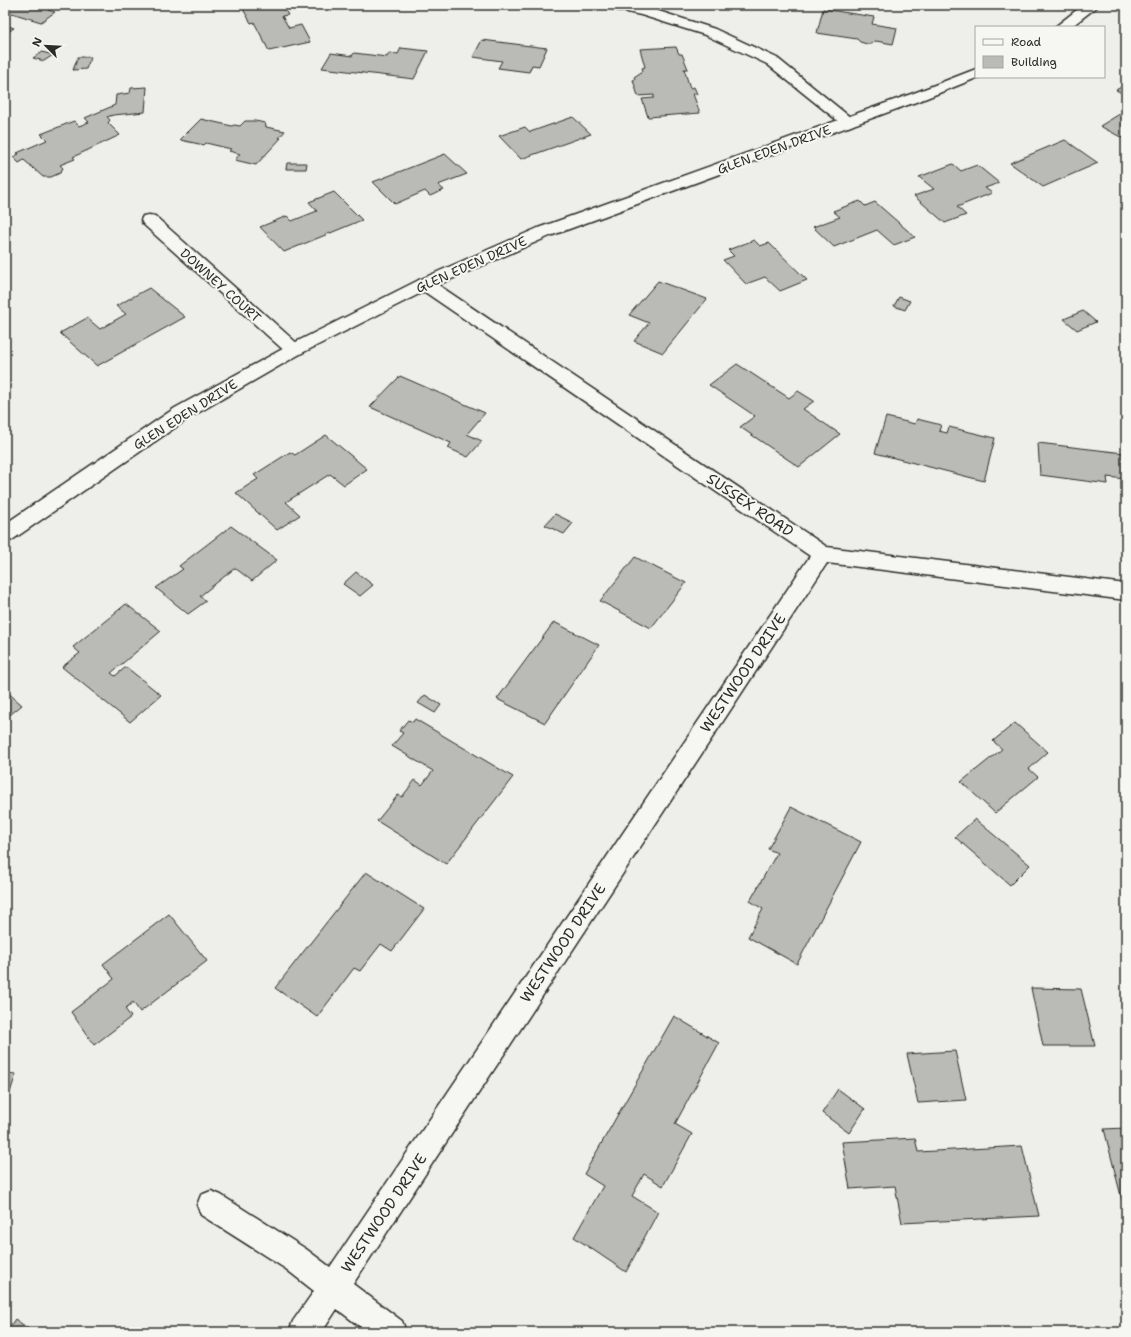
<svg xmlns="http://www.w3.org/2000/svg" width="1131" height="1337" viewBox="0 0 1131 1337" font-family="'Shantell Sans',sans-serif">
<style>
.building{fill:#babab7;stroke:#2b2b2b}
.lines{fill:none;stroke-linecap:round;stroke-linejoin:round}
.minor-casing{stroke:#2b2b2b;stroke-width:3}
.major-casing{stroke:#2b2b2b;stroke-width:3}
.minor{fill:#f6f6f2;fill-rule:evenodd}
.major{fill:#f6f6f2;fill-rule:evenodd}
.labels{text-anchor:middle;stroke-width:4;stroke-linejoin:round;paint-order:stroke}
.far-street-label{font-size:13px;fill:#2b2b2b;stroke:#f6f6f2}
.street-label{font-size:15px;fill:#2b2b2b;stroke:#f6f6f2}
</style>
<rect width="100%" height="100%" fill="#eeeeea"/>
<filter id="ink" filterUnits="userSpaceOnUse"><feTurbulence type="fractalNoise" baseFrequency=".025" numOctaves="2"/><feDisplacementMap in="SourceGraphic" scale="8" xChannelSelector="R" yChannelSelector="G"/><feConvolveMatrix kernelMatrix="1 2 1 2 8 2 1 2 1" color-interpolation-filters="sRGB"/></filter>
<g filter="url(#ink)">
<g class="building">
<path d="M5,5H54L48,10L55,12L41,22L5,11Z"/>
<path d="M260,5H282L288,15L282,16L289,28L301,25L310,42L269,51L254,22L251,23L243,9Z"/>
<path d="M823,9L874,17L872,24L897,28L893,44L876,41L871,44H867L860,42L857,39L817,33Z"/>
<path d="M5,25L14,28L5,34Z"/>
<path d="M482,40L547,48L539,66L532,65L529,72L498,68L502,61L473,57Z"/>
<path d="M676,47L679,54H682L688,69H684L690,88L694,87L697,94H693L700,113L648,117L642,99L654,98V95L638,96L633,80L635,79L634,77L643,71L642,68L645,67L640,49Z"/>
<path d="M401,48L428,51L414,79L322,68L331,53L352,56L354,53L387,57L389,53L398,54Z"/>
<path d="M42,52L53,55L44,61L33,58Z"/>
<path d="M78,57H91L86,69L73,70Z"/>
<path d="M1126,84V95L1116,90Z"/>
<path d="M147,87L145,112L113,115L107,117L110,120L108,123L120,135L73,157L75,159L60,165L63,168L60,173L51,177H43L24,160L19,163L13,157L19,154L17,153L47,140L41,134L74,121L79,126L89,122L85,118L115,105L116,95L130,93L131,88Z"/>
<path d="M1123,112L1126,114V140L1100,126Z"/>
<path d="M573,117L591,134L521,159L499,136L525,127L530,132Z"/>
<path d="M201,119L232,126L234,125L240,126L245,121H255L265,123L266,127L285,131L279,138H281L256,165L235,160L240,154L229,151L231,149L206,143L204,145L180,140Z"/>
<path d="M1065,140L1098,163L1043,187L1010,163Z"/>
<path d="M445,154L467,174L438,185L444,190L430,196L425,191L395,204L373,182Z"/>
<path d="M287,163H307L306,169H286Z"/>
<path d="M953,164L961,171L977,165L999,183L985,188L992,193L957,207L966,215L945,223L914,196L934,189L919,177Z"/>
<path d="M334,192L362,220L284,252L260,227L287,216L292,221L317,211L309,202Z"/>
<path d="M860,201L865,206L875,202L915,237L894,245L877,230L834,247L813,227L840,217L833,211Z"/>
<path d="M754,240L760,246L769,243L807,280L780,291L765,277L746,284L723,260L734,256L728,250Z"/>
<path d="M658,281L707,299L663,353L634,341L649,323L629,315Z"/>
<path d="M149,288L185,317L97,366L60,333L87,318L100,329L126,314L116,306Z"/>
<path d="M899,297L910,301L905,310L894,306Z"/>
<path d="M1083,311L1096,322L1077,330L1064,319Z"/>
<path d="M737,364L789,398L798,391L814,401L803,409L840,434L799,467L740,427L755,416L709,385Z"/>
<path d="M400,376L485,413L467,434L482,441L468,457L448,448L451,443L370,407Z"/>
<path d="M886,417L915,424L917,419L941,425L939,431L947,433L949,427L995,438L984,481L875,453Z"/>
<path d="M326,435L367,469L344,485L330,474L286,502L300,515L277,530L236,493L258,479L254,475L290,452L295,455Z"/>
<path d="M1038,443L1124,453L1123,447L1126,448V479L1107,477L1108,484L1040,475Z"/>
<path d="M555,514L573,523L564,534L545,525Z"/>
<path d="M231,526L277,560L252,581L235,568L200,596L206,601L188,614L156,588L183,569L179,566Z"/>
<path d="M635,557L686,583L651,628L600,601Z"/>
<path d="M356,572L373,585L360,596L343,584Z"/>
<path d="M126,604L161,631L111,673L115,676L126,667L161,695L130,722L62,667L80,653L73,647Z"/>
<path d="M554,622L599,645L545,723L497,699Z"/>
<path d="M5,690L22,705L5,719Z"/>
<path d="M425,695L441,705L435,713L418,703Z"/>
<path d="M415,719L513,777L446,864L377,821L398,795L402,797L415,780L422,785L433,771L392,746L403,733L399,731L408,720L413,722Z"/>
<path d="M1015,723L1048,752L1029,769L1038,777L995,813L961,782L1002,749L993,741Z"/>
<path d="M791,807L861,842L797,964L748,937L763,909L750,901L777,853L768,849Z"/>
<path d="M975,819L1030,865L1010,885L955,837Z"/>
<path d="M366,872L424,909L392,951L381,944L360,971L354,968L317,1017L275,988Z"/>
<path d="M169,914L207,961L140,1012L133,1002L125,1009L131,1017L94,1045L71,1012L114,979L103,964Z"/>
<path d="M1031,988L1081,989L1095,1046H1043Z"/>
<path d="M674,1016L719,1043L675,1124L692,1134L663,1186L644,1174L632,1196L658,1212L626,1272L574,1237L603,1186L584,1174Z"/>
<path d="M955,1051L966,1100L918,1103L907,1054Z"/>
<path d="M5,1073L16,1074L5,1108Z"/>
<path d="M838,1089L865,1109L849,1133L822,1113Z"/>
<path d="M1126,1128V1200H1122L1104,1129Z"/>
<path d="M915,1138L918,1152L1022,1146L1039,1216L902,1223L895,1186L850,1189L842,1142Z"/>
<path d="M15,1319L33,1332H6Z"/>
</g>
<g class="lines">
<g class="minor-casing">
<g id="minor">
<path d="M606,5H635L649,8L715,29L777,58L856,122L853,125L848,127L843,125L767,64L705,35L641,15L608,8Z"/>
<path d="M149,215L155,216L300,346L303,350L300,354L294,356L288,354L143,224L141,220L143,216Z"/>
<path d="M425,278L431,280L827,547L1126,584V600L827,563L353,1284L402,1321L406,1332H367L337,1309L322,1332H289L293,1321L314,1291L286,1269L201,1215L197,1205L201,1195L211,1191L221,1195L306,1249L330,1267L810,556L419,288L416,284L419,280Z"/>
</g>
</g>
<g class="major-casing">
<g id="major">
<path d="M1083,5H1099L1071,27H1055Z"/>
<path d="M976,69V77H979L924,99L550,236L431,288L300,354L189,418L12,540L5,542V524L175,408L288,346L419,280L538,228L914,93Z"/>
</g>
</g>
<use href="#minor" class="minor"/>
<use href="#major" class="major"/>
</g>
</g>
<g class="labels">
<g class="far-street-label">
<text transform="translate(774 149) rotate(-20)" y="5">GLEN EDEN DRIVE</text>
<text transform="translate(471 264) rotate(-24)" y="5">GLEN EDEN DRIVE</text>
<text transform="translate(221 285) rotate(42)" y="5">DOWNEY COURT</text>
<text transform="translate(185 414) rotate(-32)" y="5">GLEN EDEN DRIVE</text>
</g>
<g class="street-label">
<text transform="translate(750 505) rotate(34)" y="5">SUSSEX ROAD</text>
<text transform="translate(743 673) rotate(-56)" y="5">WESTWOOD DRIVE</text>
<text transform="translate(563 943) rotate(-56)" y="5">WESTWOOD DRIVE</text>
<text transform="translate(384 1213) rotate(-56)" y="5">WESTWOOD DRIVE</text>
</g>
</g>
<rect width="1131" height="1337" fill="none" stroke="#f6f6f2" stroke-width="20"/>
<rect x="10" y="10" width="1111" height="1317" fill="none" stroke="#2b2b2b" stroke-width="1.5" filter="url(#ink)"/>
<rect x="975" y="26" width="130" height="52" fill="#f6f6f2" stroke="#a5a5a2"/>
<rect x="983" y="39" width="20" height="6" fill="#f6f6f2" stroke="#a5a5a2"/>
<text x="1011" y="46" font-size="12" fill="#2b2b2b">Road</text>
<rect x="983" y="56" width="20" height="12" fill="#babab7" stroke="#a5a5a2"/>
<text x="1011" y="66" font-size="12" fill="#2b2b2b">Building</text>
<g transform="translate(46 46) rotate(294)" stroke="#f6f6f2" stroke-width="3" paint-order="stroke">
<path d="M0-3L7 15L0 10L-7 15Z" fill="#2b2b2b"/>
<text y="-6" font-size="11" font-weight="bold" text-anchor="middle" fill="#2b2b2b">N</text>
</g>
</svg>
